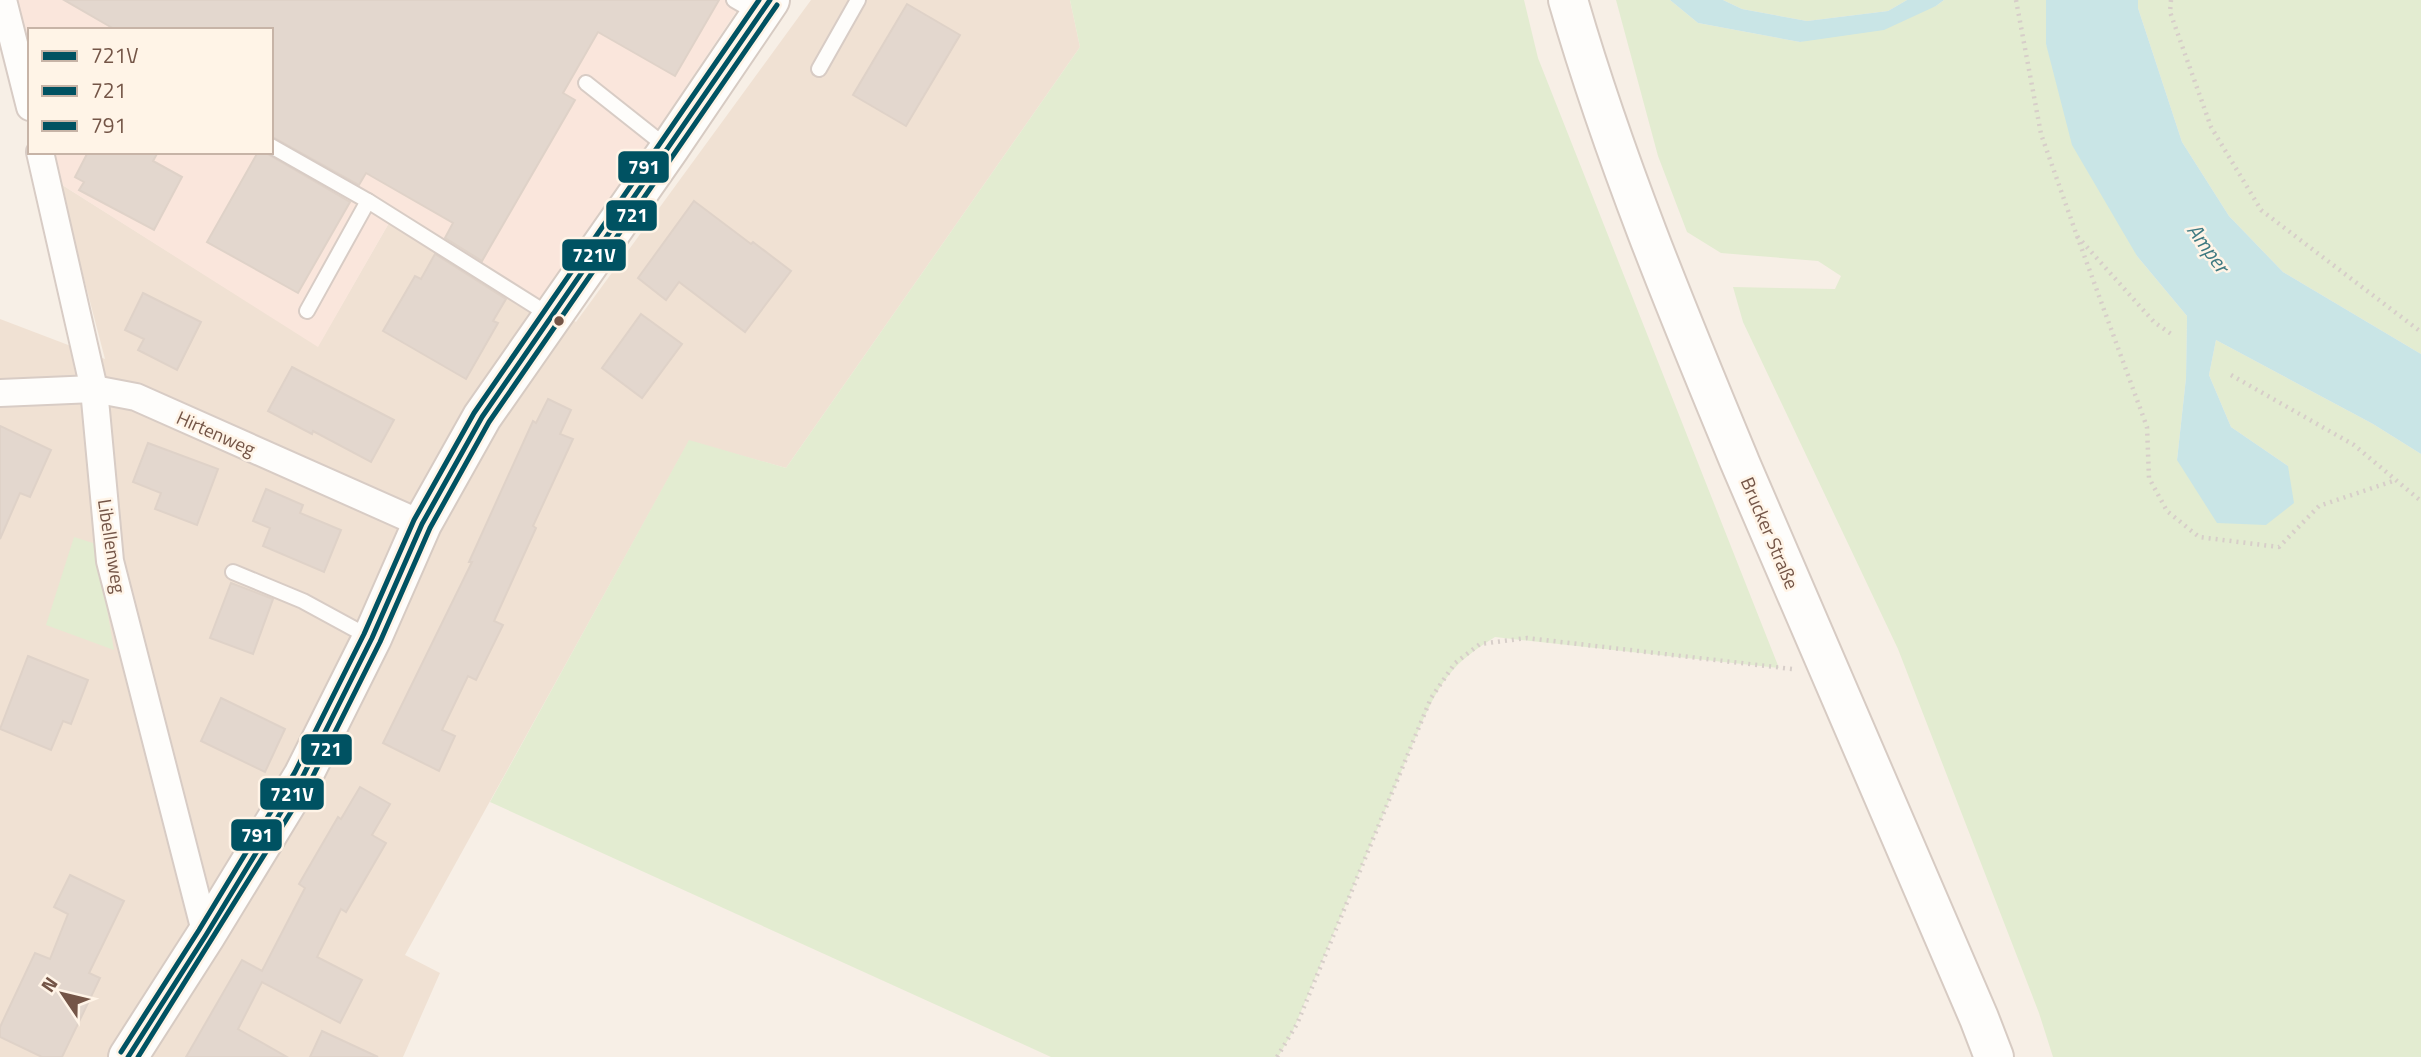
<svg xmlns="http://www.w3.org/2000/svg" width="2421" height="1057" viewBox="0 0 2421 1057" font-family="'Titillium Web',sans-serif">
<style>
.residential{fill:#f0e1d3}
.commercial{fill:#fae6dc}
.green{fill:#e3ecd1}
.water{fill:#c9e5e6}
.building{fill:#e3d7ce;stroke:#dfd2c8;stroke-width:2}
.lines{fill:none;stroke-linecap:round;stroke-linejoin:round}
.lane-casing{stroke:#d8ccc5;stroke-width:18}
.street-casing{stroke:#d8ccc5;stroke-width:30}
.secondary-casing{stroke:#d7cbc3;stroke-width:42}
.path{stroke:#d7cec9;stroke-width:4.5;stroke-dasharray:2 5;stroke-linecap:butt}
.lane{stroke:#fefdfb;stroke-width:14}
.street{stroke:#fefdfb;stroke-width:26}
.secondary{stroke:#fefdfb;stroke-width:38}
.bus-1-casing{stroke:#fff4e7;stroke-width:10}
.bus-2-casing{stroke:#fff4e7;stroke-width:10}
.bus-3-casing{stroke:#fff4e7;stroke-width:10}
.bus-1{stroke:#005262;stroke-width:5}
.bus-2{stroke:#005262;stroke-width:5}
.bus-3{stroke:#005262;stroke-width:5}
.bus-dot{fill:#745547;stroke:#fff4e7;stroke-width:2.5}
.labels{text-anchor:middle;stroke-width:5;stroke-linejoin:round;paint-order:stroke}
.street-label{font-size:19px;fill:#745547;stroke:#fff4e7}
.water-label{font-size:21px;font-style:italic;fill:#3e7981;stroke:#fff4e7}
.line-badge{stroke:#fff4e7;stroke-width:2.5}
.badge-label{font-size:19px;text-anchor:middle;font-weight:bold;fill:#fff}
</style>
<rect width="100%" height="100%" fill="#f7efe6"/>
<path class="residential" d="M811,0H1070L1080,47L786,468L689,441L405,955L440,973L403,1057H0V319L105,359L59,183L318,346L397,209L576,322Z"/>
<path class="commercial" d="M7,0H744L542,301L397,209L318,347L59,183L50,152H271V30H30V80Z"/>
<g class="green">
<path d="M1070,0H1524L1538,58L1779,668L1495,637C1451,664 1440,682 1419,729L1292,1033L1278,1057H1051L490,802L689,440L786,468L1080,47Z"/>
<path d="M1616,0H1670L1698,23L1800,42L1936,6L1944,0H2046V44L2137,256L2187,316L2186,378L2177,460L2288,466L2231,427L2209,375L2216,340L2373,424L2421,454V1057H2053L2039,1013L1898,649L1743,322L1733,287L1835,289L1841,276L1818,261L1721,253L1687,232L1658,156Z"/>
<path d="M1723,0H1907L1888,11L1807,21L1742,9Z"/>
<path d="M2138,0H2421V354L2283,272L2229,216L2182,142L2138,8Z"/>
<path d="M74,537L96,544L114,650L46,625Z"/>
</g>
<g class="water">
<path d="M1670,0H1723L1742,9L1807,21L1888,11L1907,0H1944L1936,6L1884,30L1800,42L1698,23Z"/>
<path d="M2046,0H2138V8L2182,142L2229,216L2283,272L2421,354V454L2373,424L2216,340L2209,375L2231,427L2288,466L2294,503L2266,525L2217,523L2177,460L2186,378L2187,316L2137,256L2072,145L2046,44Z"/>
</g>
<g class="building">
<path d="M64,0H719L675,76L598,32L563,93L575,100L482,261L445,238L453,223L366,173L359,185L271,136V30H116Z"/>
<path d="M907,4L960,35L906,126L853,95Z"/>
<path d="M88,152H158L153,161L182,177L154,230L79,190L84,182L75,177Z"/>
<path d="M258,152H264L350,202L298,293L207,242Z"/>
<path d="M694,201L751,244L753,242L791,271L745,332L679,282L666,300L638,278Z"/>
<path d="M435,254L506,299L493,321L498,323L466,379L383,331L415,276L421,279Z"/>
<path d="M143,293L201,322L177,370L138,350L144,339L125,330Z"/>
<path d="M641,314L682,344L642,398L602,368Z"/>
<path d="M292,367L394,420L371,462L313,431L312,434L268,411Z"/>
<path d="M548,399L571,410L560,434L573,439L533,526L536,528L494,621L503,625L476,680L468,676L442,730L455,736L439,771L383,743L472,562H469L533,421L536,423Z"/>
<path d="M0,426L51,450L30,497L20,493L0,539Z"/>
<path d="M148,443L218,469L197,525L155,509L161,493L133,482Z"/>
<path d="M266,489L303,505L300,513L341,530L324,572L263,546L270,528L253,521Z"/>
<path d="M231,583L273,599L253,654L210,638Z"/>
<path d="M28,656L88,680L71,724L63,721L51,750L0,729Z"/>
<path d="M221,698L285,729L265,772L201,741Z"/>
<path d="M360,787L390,804L372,835L386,843L346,912L341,909L317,957L362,980L340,1023L262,982L238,1029L287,1057H186L242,960L262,971L305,888L299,884L338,817L341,819Z"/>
<path d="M70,875L124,901L89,973L100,978L62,1057H42L0,1037V1027L35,953L50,959L68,914L54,907Z"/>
<path d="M322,1031L378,1057H310Z"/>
</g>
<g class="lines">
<g class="lane-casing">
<g id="lane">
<path d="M734,0L758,14"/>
<path d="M819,69L858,0"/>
<path d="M586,83L668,148"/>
<path d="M271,146L368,201"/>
<path d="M307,311L368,201L551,316"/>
<path d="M233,572L303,601L371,638"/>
</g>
</g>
<g class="street-casing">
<g id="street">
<path d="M3,0L30,107"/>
<path d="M40,152L94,389L110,561L206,935"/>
<path d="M0,393L94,389L136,397L422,524"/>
</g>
</g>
<g class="secondary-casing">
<g id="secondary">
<path d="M1568,0C1614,159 1678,313 1741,465C1819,650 1899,834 1979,1018L1994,1057"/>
<path d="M128,1057L206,935L303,776L372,638L422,524L482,417L669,149L770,0"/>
</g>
</g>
<g class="path">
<path d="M2016,0L2041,134L2077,236L2154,322L2174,336"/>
<path d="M2171,0L2170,12L2211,127L2261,210L2421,332"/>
<path d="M2077,236L2147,427L2149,478L2167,511L2199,537L2279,547L2319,506L2396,480"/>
<path d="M2231,375L2354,445L2421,501"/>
<path d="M1277,1057L1297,1024L1431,698L1455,663L1480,644L1527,638L1792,669"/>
</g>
<use href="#lane" class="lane"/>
<use href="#street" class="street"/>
<use href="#secondary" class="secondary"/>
<g class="bus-1-casing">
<path id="bus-1" d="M128,1057L206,935L303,776L372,638L422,524L482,417L770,0"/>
</g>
<g class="bus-2-casing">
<path id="bus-2" d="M138,1057L311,780L380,642L430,528L489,422L777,5"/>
</g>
<g class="bus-3-casing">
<path id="bus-3" d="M121,1052L199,930L295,772L364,634L414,520L474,413L759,0"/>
</g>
<use href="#bus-1" class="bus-1"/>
<use href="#bus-2" class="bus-2"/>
<use href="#bus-3" class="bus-3"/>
</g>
<circle class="bus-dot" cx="559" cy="321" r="6"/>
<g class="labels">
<g class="street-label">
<text transform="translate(216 433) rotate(24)" y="7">Hirtenweg</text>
<text transform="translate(1770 533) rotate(67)" y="7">Brucker Straße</text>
<text transform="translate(112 546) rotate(81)" y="7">Libellenweg</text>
</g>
<g class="water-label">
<text transform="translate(2208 248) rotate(54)" y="7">Amper</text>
</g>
</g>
<g class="line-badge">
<rect x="617" y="150" width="53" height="34" rx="7" fill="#005262"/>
<rect x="605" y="199" width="53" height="33" rx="7" fill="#005262"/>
<rect x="561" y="238" width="66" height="34" rx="7" fill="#005262"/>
<rect x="300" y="733" width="53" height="33" rx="7" fill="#005262"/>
<rect x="259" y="777" width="66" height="34" rx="7" fill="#005262"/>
<rect x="230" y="818" width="53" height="34" rx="7" fill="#005262"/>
</g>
<g class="badge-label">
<text x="644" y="174">791</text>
<text x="632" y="222">721</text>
<text x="594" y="262">721V</text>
<text x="326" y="756">721</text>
<text x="292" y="801">721V</text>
<text x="257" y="842">791</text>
</g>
<rect x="28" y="28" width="245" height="126" fill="#fff4e7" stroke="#c7b4a7" stroke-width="2"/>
<rect x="42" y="51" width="35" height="10" fill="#005262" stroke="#c7b4a7" stroke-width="2"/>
<text x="91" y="63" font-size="21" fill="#745547">721V</text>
<rect x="42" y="86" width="35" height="10" fill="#005262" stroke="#c7b4a7" stroke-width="2"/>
<text x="91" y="98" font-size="21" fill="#745547">721</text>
<rect x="42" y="121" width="35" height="10" fill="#005262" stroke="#c7b4a7" stroke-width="2"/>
<text x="91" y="133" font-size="21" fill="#745547">791</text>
<g transform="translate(63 994) rotate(305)" stroke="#fff4e7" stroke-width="5" paint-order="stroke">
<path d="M0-5L12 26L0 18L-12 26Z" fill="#745547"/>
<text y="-10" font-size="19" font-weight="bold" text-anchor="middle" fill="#745547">N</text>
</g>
</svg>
